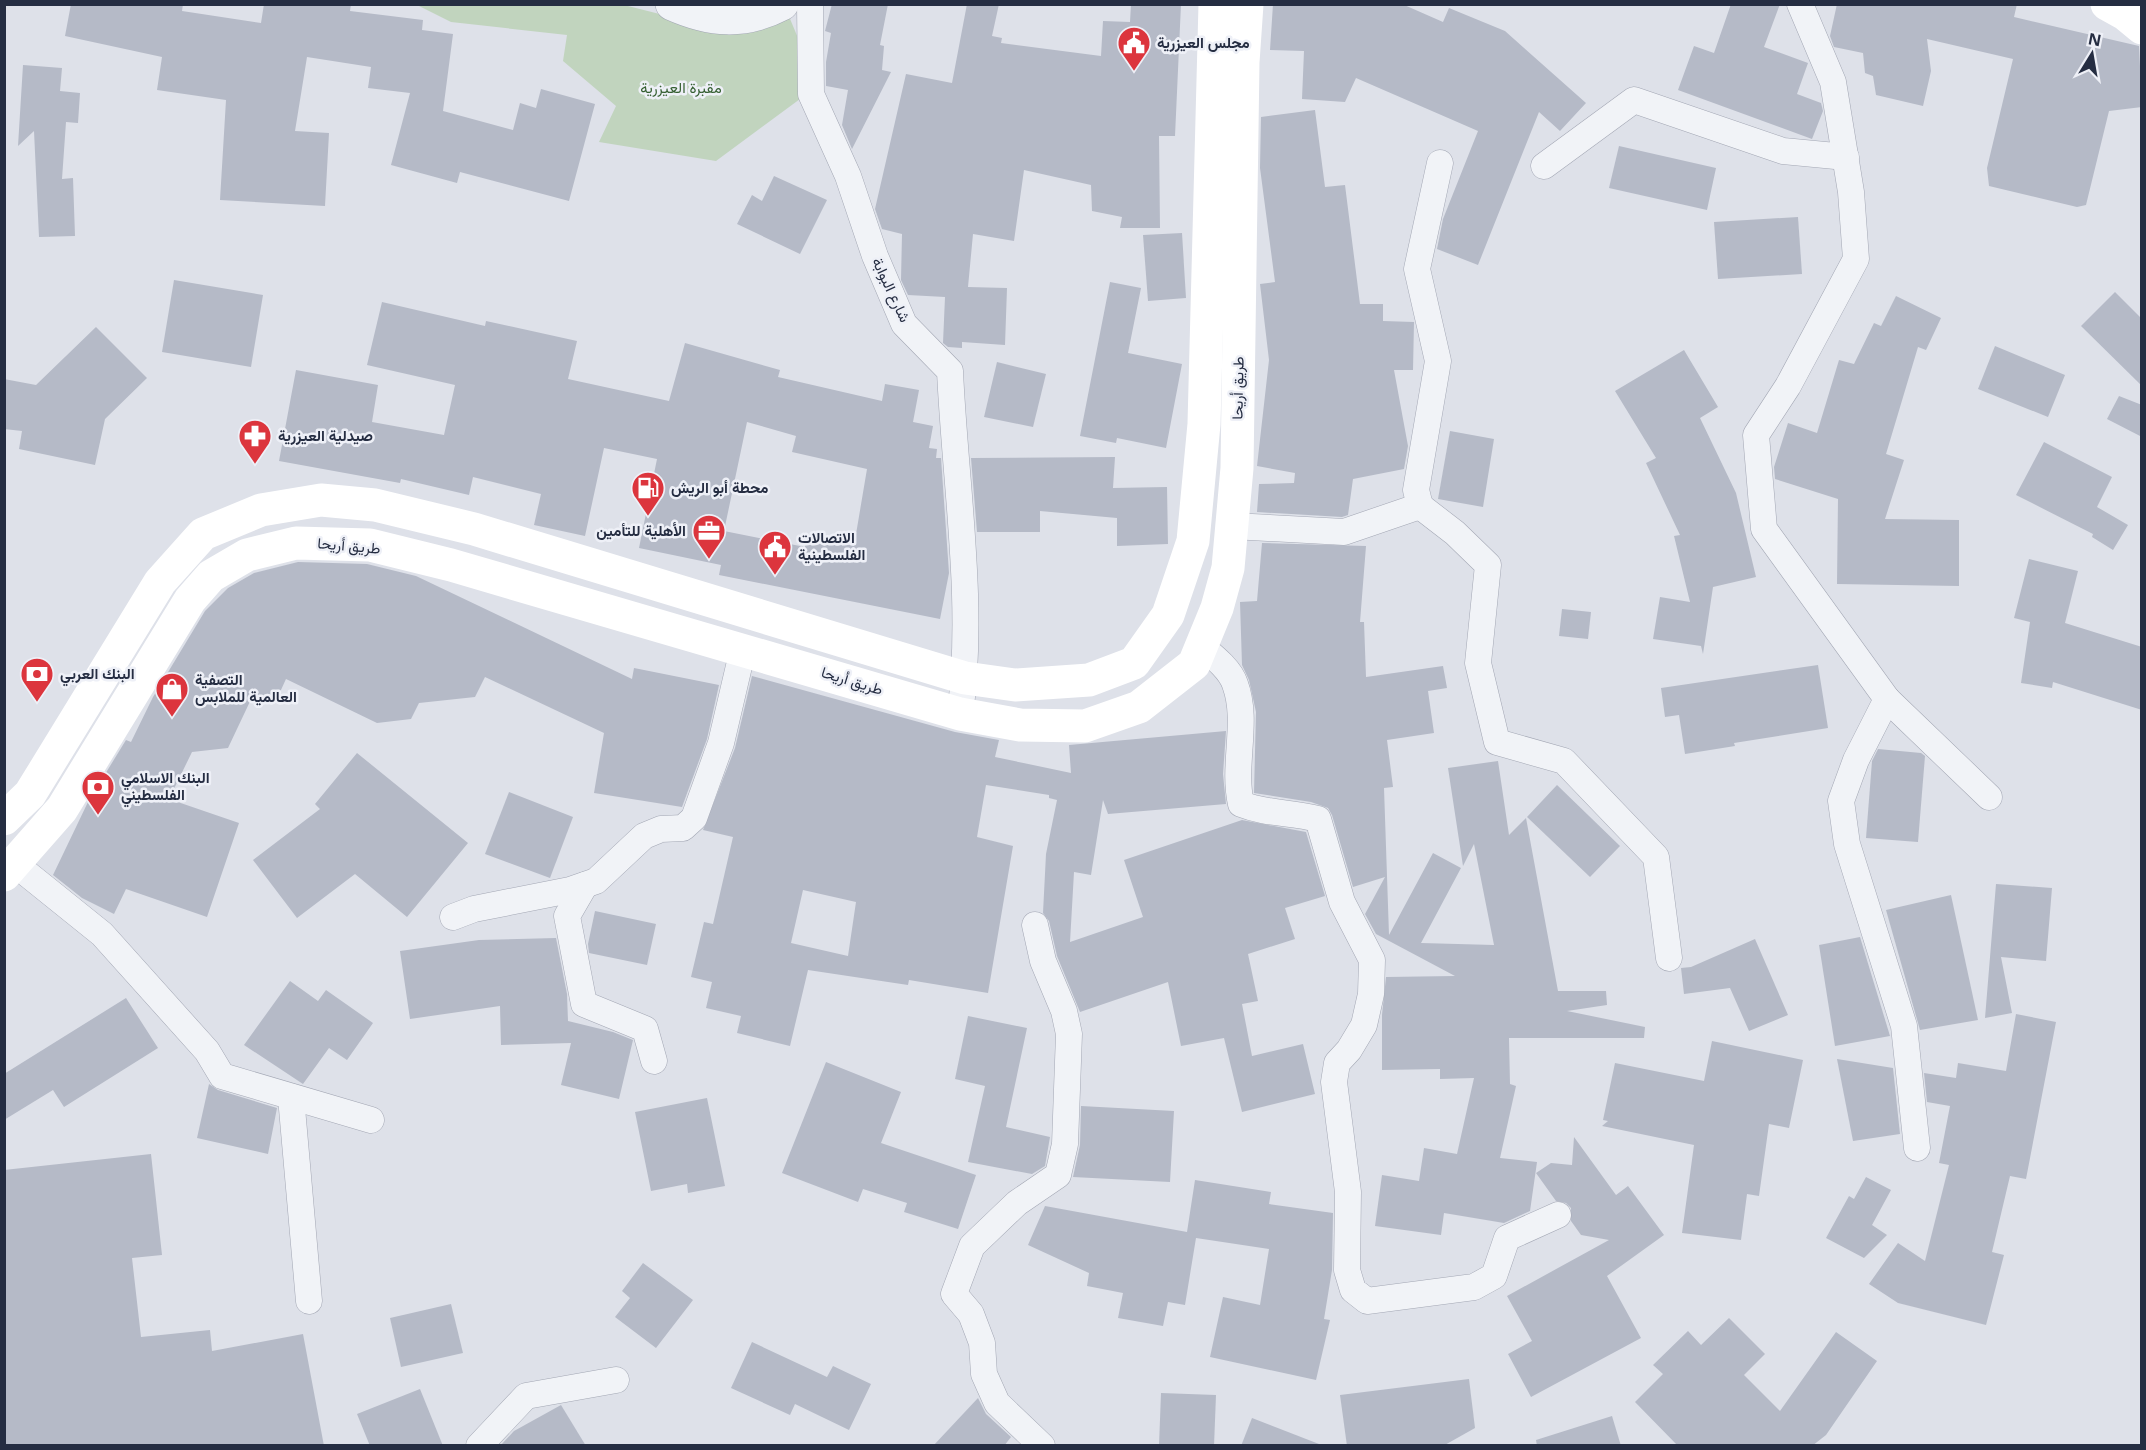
<svg xmlns="http://www.w3.org/2000/svg" width="2146" height="1450" viewBox="0 0 2146 1450" font-family="'Open Sans',Vazirmatn,sans-serif">
<style>
.green{fill:#c1d4be}
.building{fill:#b5bac7;fill-rule:evenodd}
.lines{fill:none;stroke-linecap:round;stroke-linejoin:round}
.minor-casing{stroke:#a3a7b4;stroke-width:27}
.tertiary-casing{stroke:#a3a7b4;stroke-width:34}
.minor{stroke:#f1f3f7;stroke-width:26}
.tertiary{stroke:#f1f3f7;stroke-width:33}
.secondary{stroke:#fff;stroke-width:33}
.labels{text-anchor:middle;stroke-width:5;stroke-linejoin:round;paint-order:stroke}
.poi-label{font-size:15px;font-weight:bold;fill:#252d42;stroke:#eef0f7;text-anchor:start}
.park-label{font-size:15px;fill:#355f31;stroke:#eef0f7}
.street-label{font-size:15px;fill:#252d42;stroke:#eef0f7}
</style>
<rect width="100%" height="100%" fill="#dee1e9"/>
<path class="green" d="M417,5H624L707,26L788,14L803,50L800,99L716,161L599,142L616,106L563,61L567,35L451,22Z"/>
<g class="building">
<path d="M71,4H183L182,11L261,23L264,4H351L350,11L423,20L422,30L453,34L443,111L513,130L520,103L536,108L541,89L595,104L569,201L460,172L457,183L391,165L410,93L368,88L371,67L307,57L295,131L329,133L325,206L220,200L226,100L157,90L162,57L65,36Z"/>
<path d="M832,4H888L880,45L884,46L882,70L891,72L852,149L842,125L848,90L826,86V62L831,33L825,31Z"/>
<path d="M967,4H999L992,36L1002,38L1001,43L1101,56L1103,21L1130,22L1131,4H1181L1175,136H1159L1160,228H1120L1122,217L1092,211L1091,185L1024,170L1014,241L973,234L968,287L1007,288L1005,345L962,342V348L948,347L943,343L945,297L908,295L901,280L902,234L882,229L875,209L906,74L952,83Z"/>
<path d="M1273,4H1402L1443,22L1449,8L1505,31L1586,103L1560,131L1539,112L1478,265L1437,249L1443,219L1478,131L1356,78L1345,102L1302,99L1304,51L1270,50Z"/>
<path d="M1731,4H1780L1764,47L1808,63L1797,94L1821,103L1823,111L1812,139L1678,90L1694,46L1714,53Z"/>
<path d="M1837,4H2017L2014,17L2139,46L2142,107L2109,111L2086,205L2077,207L1989,186L1987,168L2013,59L1927,39L1931,71L1923,106L1876,95L1873,76L1865,73L1863,53L1834,47L1830,36Z"/>
<path d="M23,65L62,68L60,91L80,93L78,123L66,122L62,179L73,178L75,236L39,237L34,131L18,146Z"/>
<path d="M1315,110L1325,187L1345,185L1360,304H1383V321L1414,322L1413,370H1394L1408,446L1404,469L1353,479L1348,515L1342,517L1257,512L1259,484L1294,483L1295,473L1257,466L1269,360L1260,284L1275,282L1260,168L1261,117Z"/>
<path d="M1619,146L1716,168L1707,210L1609,188Z"/>
<path d="M774,176L827,200L800,254L737,224L752,195L762,201Z"/>
<path d="M1798,217L1802,274L1718,279L1714,222Z"/>
<path d="M1182,233L1186,298L1148,301L1143,235Z"/>
<path d="M174,280L263,295L251,367L162,352Z"/>
<path d="M1110,282L1141,288L1128,353L1182,364L1166,448L1117,438L1116,443L1080,436Z"/>
<path d="M2115,292L2142,319V386L2081,326Z"/>
<path d="M1896,296L1941,318L1926,350L1918,347L1886,454L1904,460L1885,519L1959,520V586L1837,584L1838,499L1775,479L1774,467L1788,423L1817,433L1839,360L1854,364L1874,323L1881,326Z"/>
<path d="M382,302L485,326L486,321L577,341L568,379L669,401L685,343L780,370L778,377L882,401L885,384L919,390L913,422L933,426L929,448L937,449L936,458H941L949,573L940,619L719,575L721,565L639,548L657,459L604,448L585,536L534,525L541,494L473,477L469,495L401,479L400,483L279,461L296,370L378,385L372,422L444,435L455,385L367,365ZM747,422L796,436L792,452L867,469L854,546L807,536L805,547L724,531Z"/>
<path d="M96,327L147,378L105,419L95,465L19,449L22,431L4,429V379L36,385Z"/>
<path d="M1995,346L2065,375L2048,417L1978,389Z"/>
<path d="M1684,350L1718,407L1700,418L1736,493L1756,577L1713,587L1703,654L1701,646L1653,639L1660,597L1690,602L1674,536L1680,535L1646,463L1656,458L1615,391Z"/>
<path d="M997,362L1046,374L1033,427L984,417Z"/>
<path d="M2119,396L2142,405V437L2107,419Z"/>
<path d="M1450,431L1494,439L1483,507L1438,499Z"/>
<path d="M2044,442L2112,477L2097,507L2128,525L2113,550L2092,537L2093,534L2016,495Z"/>
<path d="M1115,457L1113,488L1167,487L1168,544L1117,546V518L1040,511V532H977L971,458Z"/>
<path d="M1262,543L1366,546L1360,622H1364L1366,677L1443,666L1447,688L1428,691L1434,733L1387,740L1393,787L1384,788L1389,935L1433,853L1461,868L1421,943L1494,945L1474,844L1463,866L1448,768L1498,761L1509,835L1526,818L1558,991H1606L1607,1005L1567,1011L1645,1027L1644,1038H1509L1510,1084L1516,1086L1500,1158L1537,1162L1530,1211L1504,1223L1444,1213L1441,1235L1375,1226L1382,1175L1419,1181L1424,1148L1457,1154L1474,1078L1440,1079V1069L1382,1070V1015L1386,977L1455,976L1376,934L1365,914L1385,877L1353,887L1332,815L1328,808L1311,802L1254,793L1256,712L1249,680L1242,665L1240,602L1257,601Z"/>
<path d="M2029,559L2078,571L2065,623L2142,647V710L2053,682L2052,688L2021,683L2030,622L2014,618Z"/>
<path d="M298,562L367,564L416,576L632,679L634,668L719,685L707,739L682,807L594,793L604,733L485,677L475,697L419,703L411,719L377,723L286,679L275,703L254,693L228,748L192,752L169,799L239,823L207,917L126,889L114,914L82,898L53,875L88,802L126,740L131,742L153,697L205,611L228,588L254,573Z"/>
<path d="M1562,609L1591,612L1588,639L1559,636Z"/>
<path d="M1818,665L1828,728L1734,743L1735,746L1685,754L1679,715L1665,717L1661,688Z"/>
<path d="M752,676L955,732L999,740L995,757L1071,773L1069,745L1226,731L1223,774L1226,804L1108,814L1103,800L1091,875L1074,872L1070,942L1143,917L1124,860L1242,820L1306,832L1325,896L1285,908L1295,939L1248,954L1258,1001L1242,1004L1252,1056L1303,1044L1315,1094L1242,1112L1224,1038L1181,1046L1168,982L1080,1012L1057,956L1049,921L1043,913L1046,854L1057,800L1049,798V795L986,785L977,837L1013,846L988,993L909,980L908,985L808,970L790,1046L737,1033L741,1016L706,1008L712,982L691,977L704,922L713,924L733,837L703,830L735,748ZM803,890L856,902L848,956L791,943Z"/>
<path d="M1878,749L1921,753L1925,756L1918,842L1866,838L1872,761Z"/>
<path d="M357,753L468,843L407,917L355,874L297,918L253,860L320,809L315,804Z"/>
<path d="M1557,785L1620,846L1590,877L1527,817Z"/>
<path d="M509,792L573,817L550,878L485,854Z"/>
<path d="M1996,884L2052,888L2046,961L2001,957L2012,1013L1985,1018Z"/>
<path d="M1951,895L1978,1020L1920,1030L1886,910Z"/>
<path d="M595,911L656,924L647,965L589,953L588,944Z"/>
<path d="M1860,937L1890,1036L1835,1046L1819,945Z"/>
<path d="M556,938L567,994L568,1021L613,1032L633,1040L619,1099L561,1085L571,1043L501,1045L500,1006L410,1019L400,951L479,940Z"/>
<path d="M1755,939L1788,1015L1749,1031L1730,988L1684,994L1681,968L1691,967Z"/>
<path d="M290,981L318,1001L326,990L373,1023L347,1060L329,1048L303,1084L244,1045Z"/>
<path d="M126,998L158,1048L64,1107L53,1090L4,1120V1074Z"/>
<path d="M2016,1014L2056,1022L2026,1179L2010,1176L1992,1252L2004,1255L1986,1325L1898,1303L1869,1284L1898,1243L1925,1261L1949,1165L1939,1163L1950,1106L1927,1102L1924,1073L1956,1078L1958,1063L2006,1071Z"/>
<path d="M968,1016L1027,1028L1006,1127L1050,1137L1045,1166L1032,1174L968,1162L985,1086L955,1079Z"/>
<path d="M1712,1041L1803,1060L1789,1128L1769,1124L1759,1196L1747,1194L1741,1240L1682,1233L1694,1145L1602,1126L1608,1121L1603,1120L1615,1063L1704,1081Z"/>
<path d="M1837,1059L1893,1068L1900,1134L1853,1141Z"/>
<path d="M826,1062L901,1092L881,1143L976,1175L958,1229L904,1212L907,1203L863,1189L858,1202L782,1173Z"/>
<path d="M209,1084L218,1090L277,1108L268,1154L197,1138Z"/>
<path d="M707,1098L725,1186L688,1193L687,1184L651,1191L635,1112Z"/>
<path d="M1081,1106L1174,1111L1170,1182L1073,1177L1080,1145Z"/>
<path d="M1574,1137L1616,1195L1628,1186L1664,1235L1607,1276L1641,1338L1531,1397L1508,1354L1532,1341L1507,1296L1609,1240L1581,1235L1571,1221V1208L1566,1203L1556,1201L1536,1173L1551,1163L1572,1165Z"/>
<path d="M151,1154L162,1255L132,1258L141,1337L210,1330L212,1351L303,1334L324,1446H4V1170Z"/>
<path d="M1866,1177L1891,1190L1872,1225L1887,1235L1864,1258L1826,1238L1849,1196L1854,1199Z"/>
<path d="M1195,1180L1271,1192L1269,1204L1333,1213L1332,1270L1324,1319L1330,1320L1316,1380L1210,1357L1223,1297L1260,1305L1269,1249L1196,1238L1185,1305L1168,1302L1163,1326L1118,1318L1123,1293L1087,1286L1089,1273L1028,1245L1045,1206L1187,1232Z"/>
<path d="M643,1263L693,1300L656,1348L615,1317L630,1298L622,1291Z"/>
<path d="M451,1304L463,1353L401,1367L390,1318Z"/>
<path d="M1729,1318L1765,1354L1744,1375L1780,1411L1836,1332L1877,1361L1826,1435L1812,1446H1678L1635,1402L1663,1374L1653,1365L1688,1331L1701,1345Z"/>
<path d="M752,1342L827,1377L833,1366L871,1384L849,1430L795,1404L790,1415L731,1388Z"/>
<path d="M1469,1379L1475,1428L1443,1446H1347L1340,1395Z"/>
<path d="M420,1389L443,1446H370L357,1414Z"/>
<path d="M1161,1393L1216,1395L1214,1446H1159Z"/>
<path d="M978,1398L986,1414L1011,1437L1004,1446H933Z"/>
<path d="M561,1405L586,1446H500L514,1431Z"/>
<path d="M1612,1416L1621,1446H1537L1536,1440Z"/>
<path d="M1252,1418L1319,1444L1318,1446H1241Z"/>
</g>
<g class="lines">
<g class="minor-casing">
<g id="minor">
<path d="M810,4L811,94L848,176L875,256L904,324L950,371C955,482 975,604 960,714"/>
<path d="M1800,4L1833,82L1851,192L1856,259L1788,386L1756,435L1764,529L1887,699L1856,760L1841,801L1847,844L1904,1026L1917,1148"/>
<path d="M1544,166L1634,100L1783,151L1846,157"/>
<path d="M1420,506L1416,490L1438,361L1417,269L1440,163"/>
<path d="M1232,526L1344,532L1420,506L1455,533L1488,565L1478,663L1497,742L1564,761L1656,857L1669,958"/>
<path d="M1201,646C1213,656 1230,669 1235,684C1249,722 1232,764 1241,804C1266,814 1292,812 1318,819L1342,902L1372,960L1371,994L1364,1025L1349,1050L1337,1063L1334,1082L1348,1192L1347,1270L1353,1290L1367,1301L1474,1287L1494,1276L1507,1238L1558,1215"/>
<path d="M1887,699L1989,797"/>
<path d="M15,864L102,934L207,1051L222,1076L371,1120"/>
<path d="M585,885L567,916L584,1004L645,1029L654,1061"/>
<path d="M453,917L474,909L570,890L596,881L644,836L661,829L683,828L694,818L721,743L743,649"/>
<path d="M1035,925L1043,961L1064,1011L1069,1034L1065,1144L1058,1175L1017,1203L972,1246L954,1294L971,1314L982,1343L984,1374L997,1403L1042,1446"/>
<path d="M291,1097L309,1301"/>
<path d="M479,1446L526,1396L616,1380"/>
</g>
</g>
<g class="tertiary-casing">
<path id="tertiary" d="M672,4C710,21 744,24 782,4"/>
</g>
<use href="#minor" class="minor"/>
<use href="#tertiary" class="tertiary"/>
<g class="secondary">
<path d="M2107,4L2125,14L2142,28"/>
<path d="M4,819L30,794L160,582L203,534L261,510L321,500L375,505L474,529L965,678L1015,685L1089,680L1134,663L1168,615L1193,541L1204,424L1215,4"/>
<path d="M4,875L62,809L190,600L211,576L247,555L296,543L370,545L451,565L960,714L1020,725L1085,726L1139,707L1194,664L1217,608L1228,568L1237,468L1243,62L1247,4"/>
</g>
</g>
<defs>
<g id="civic-pin" transform="scale(1.725)"><path d="M0 17L-7.5 6A9.5 9.5 0 1 1 7.5 6Z" fill="#dc353d" stroke="#eef0f7"/><path d="M-.6-6.5H3V-4.5H.6V-3L4-1V1h2V6H-6V1h2V-1L-.6-3ZM-1.2 2.5V6h2.4V2.5Z" fill="#fff"/></g>
<g id="pharmacy-pin" transform="scale(1.725)"><path d="M0 17L-7.5 6A9.5 9.5 0 1 1 7.5 6Z" fill="#dc353d" stroke="#eef0f7"/><path d="M-2-6h4v4h4v4h-4v4h-4v-4h-4v-4h4Z" fill="#fff"/></g>
<g id="fuel-pin" transform="scale(1.725)"><path d="M0 17L-7.5 6A9.5 9.5 0 1 1 7.5 6Z" fill="#dc353d" stroke="#eef0f7"/><path d="M-5.5-6h7V0h2V4h1.3V-2.5L3-4.5l.8-.8L6-3V5H2.5V1h-1V6h-7ZM-4.2-4.7v3.2H.2V-4.7Z" fill="#fff"/></g>
<g id="office-pin" transform="scale(1.725)"><path d="M0 17L-7.5 6A9.5 9.5 0 1 1 7.5 6Z" fill="#dc353d" stroke="#eef0f7"/><path d="M-6-3h4V-5.5h4V-3h4V5H-6ZM-1-4.5V-3h2v-1.5ZM-6 0V1H6V0Z" fill="#fff"/></g>
<g id="bank-pin" transform="scale(1.725)"><path d="M0 17L-7.5 6A9.5 9.5 0 1 1 7.5 6Z" fill="#dc353d" stroke="#eef0f7"/><path d="M-6-4H6V4H-6ZM0-2.3a2.3 2.3 0 1 0 0 4.6a2.3 2.3 0 1 0 0-4.6Z" fill="#fff"/></g>
<g id="shop-pin" transform="scale(1.725)"><path d="M0 17L-7.5 6A9.5 9.5 0 1 1 7.5 6Z" fill="#dc353d" stroke="#eef0f7"/><path d="M-5-2.5h2.3a2.7 3.5 0 0 1 5.4 0H5L5.5 6h-11ZM-1.5-2.5h3a1.5 2.3 0 0 0-3 0Z" fill="#fff"/></g>
</defs>
<g fill-rule="evenodd">
<use href="#civic-pin" x="1134" y="43"/>
<use href="#pharmacy-pin" x="255" y="436"/>
<use href="#fuel-pin" x="648" y="488"/>
<use href="#office-pin" x="709" y="531"/>
<use href="#civic-pin" x="775" y="547"/>
<use href="#bank-pin" x="37" y="674"/>
<use href="#shop-pin" x="172" y="689"/>
<use href="#bank-pin" x="98" y="787"/>
</g>
<g class="labels">
<g class="poi-label">
<text x="1157" y="48">مجلس العيزرية</text>
<text x="278" y="441">صيدلية العيزرية</text>
<text x="671" y="493">محطة أبو الريش</text>
<text x="686" y="536" text-anchor="end">الأهلية للتأمين</text>
<text x="798" y="543">الاتصالات<tspan x="798" dy="17">الفلسطينية</tspan></text>
<text x="60" y="679">البنك العربي</text>
<text x="195" y="685">التصفية<tspan x="195" dy="17">العالمية للملابس</tspan></text>
<text x="121" y="783">البنك الاسلامي<tspan x="121" dy="17">الفلسطيني</tspan></text>
</g>
<g class="park-label">
<text x="681" y="93">مقبرة العيزرية</text>
</g>
<g class="street-label">
<text transform="translate(891 290) rotate(65)" y="5">شارع البوابة</text>
<text transform="translate(1238 388) rotate(-89)" y="5">طريق أريحا</text>
<text transform="translate(349 546) rotate(5)" y="5">طريق أريحا</text>
<text transform="translate(852 681) rotate(17)" y="5">طريق أريحا</text>
</g>
</g>
<rect width="2146" height="1450" fill="none" stroke="#252d42" stroke-width="12"/>
<g transform="translate(2092 54) rotate(11)" stroke="#eef0f7" stroke-width="4.5" paint-order="stroke">
<path d="M0-4.5L10 22L0 15L-10 22Z" fill="#252d42"/>
<text y="-9" font-size="16" font-weight="bold" text-anchor="middle" fill="#252d42">N</text>
</g>
</svg>
